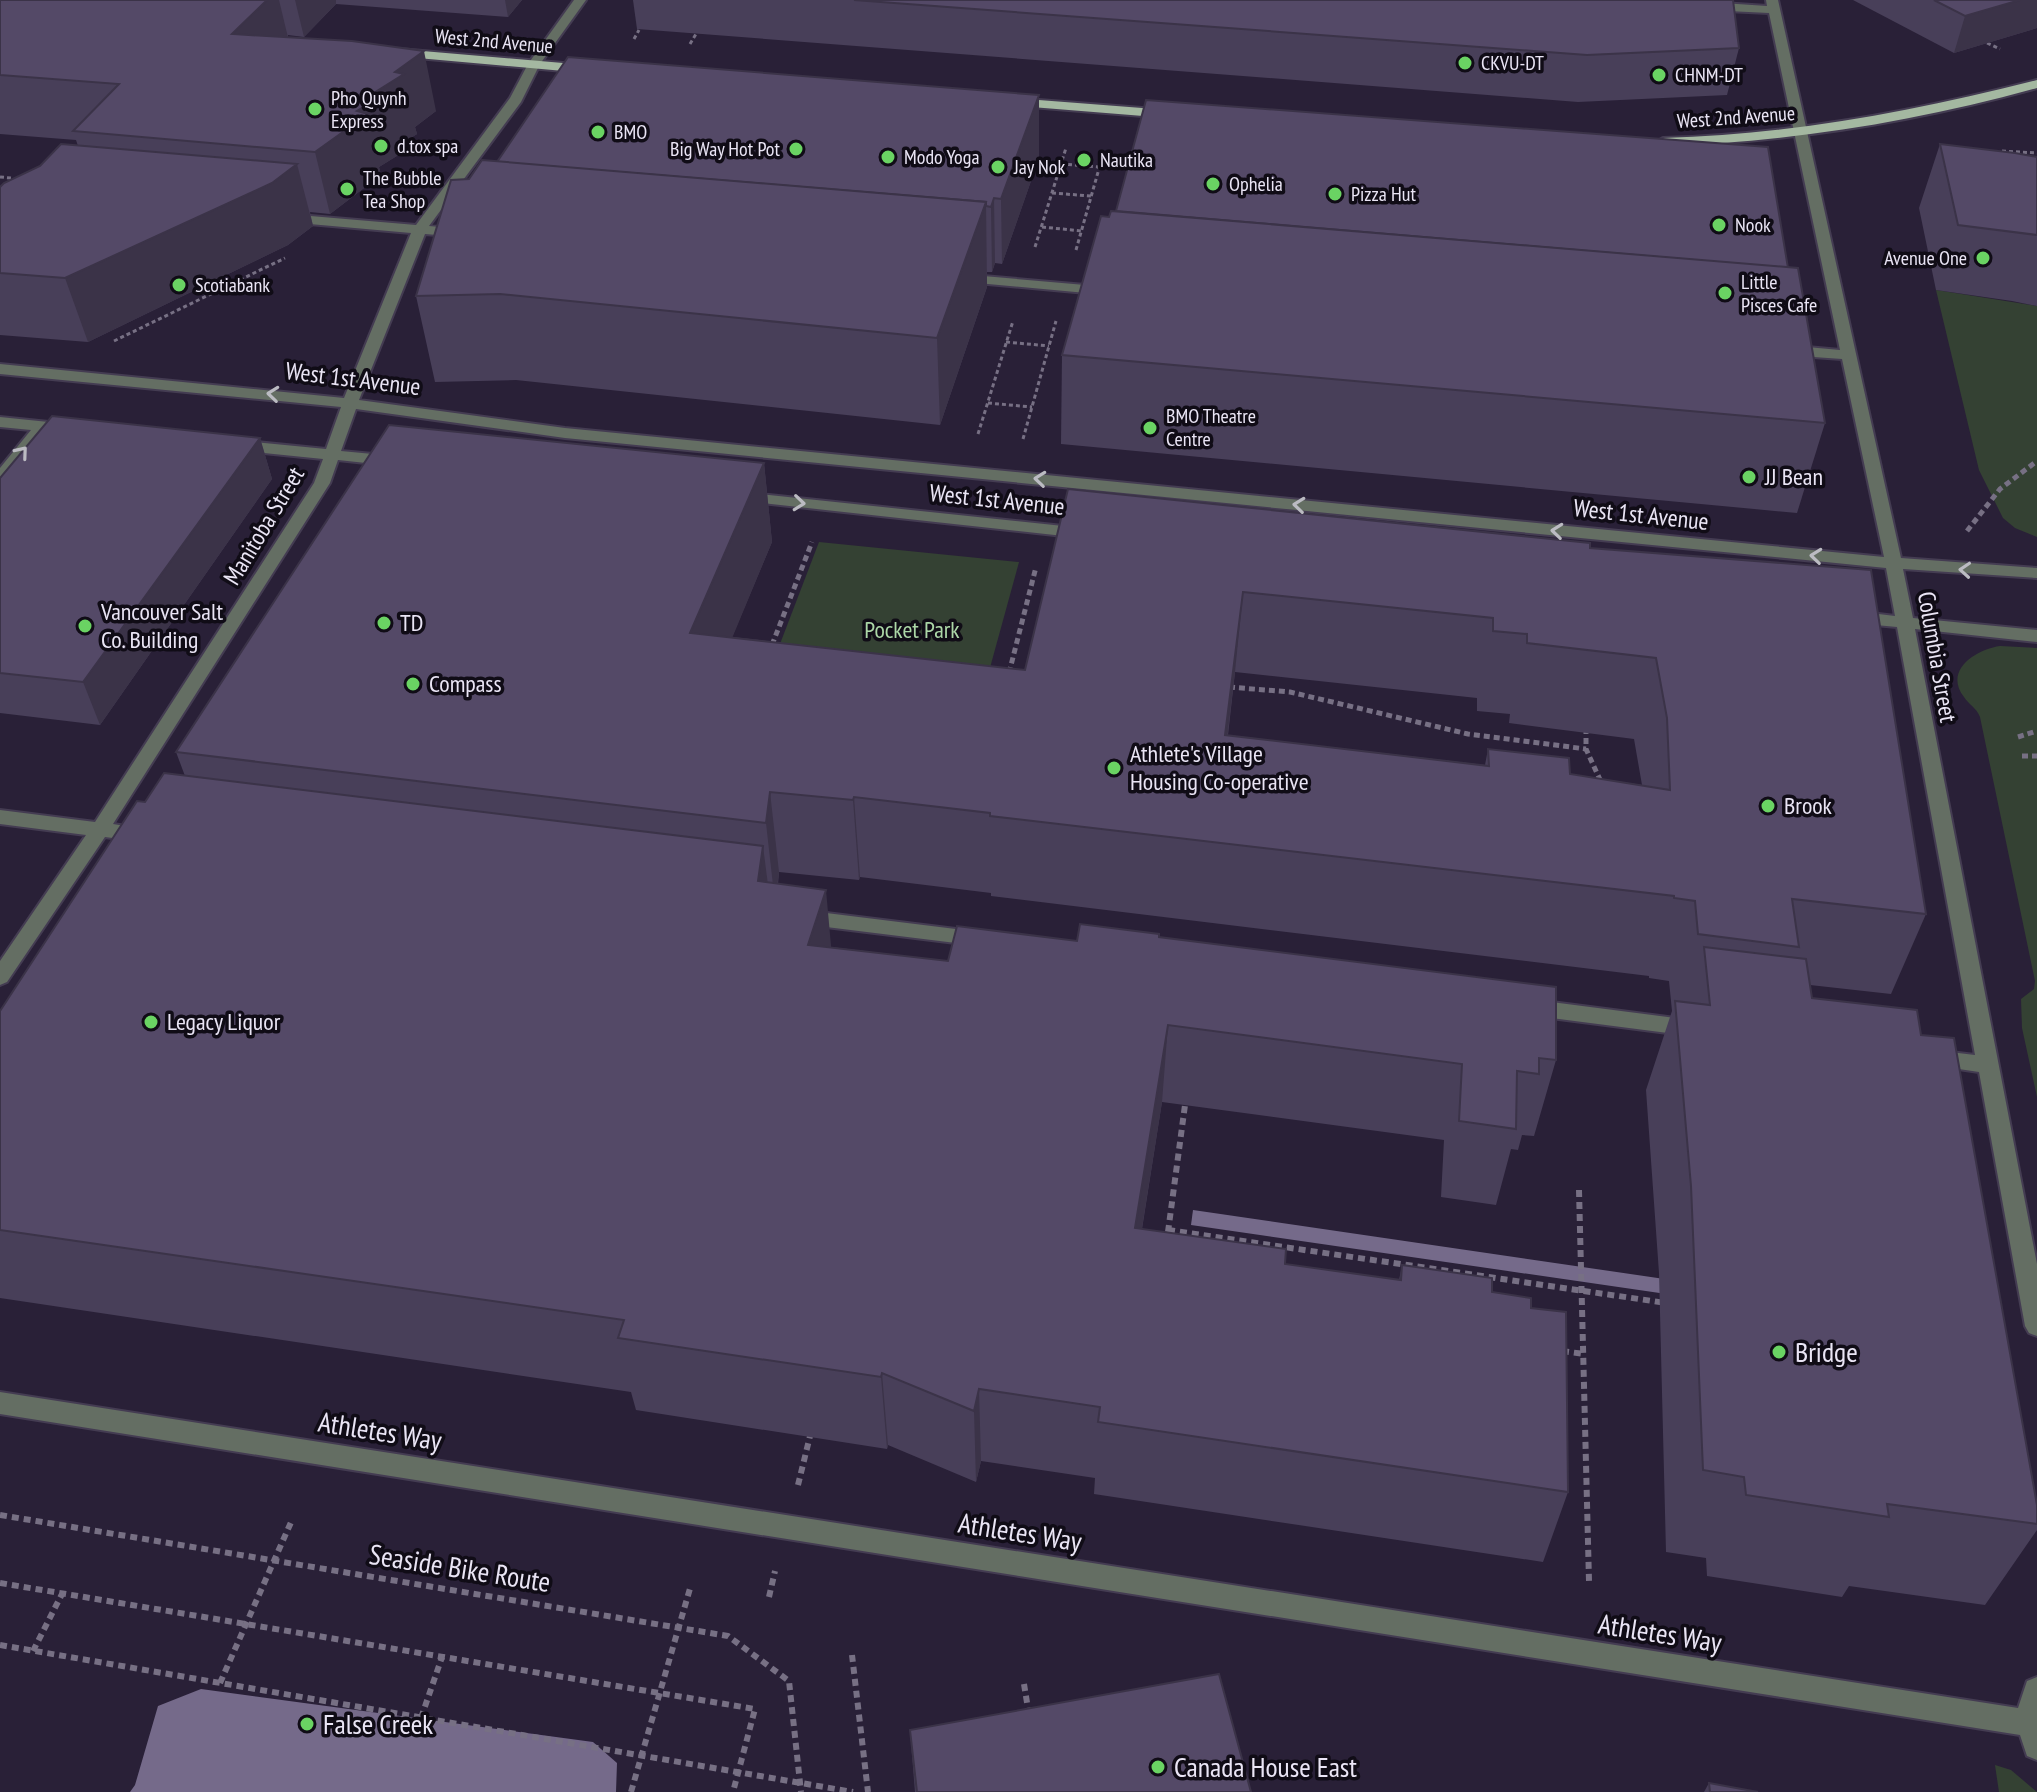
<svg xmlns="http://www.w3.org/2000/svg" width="2037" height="1792" viewBox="0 0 2037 1792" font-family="'PT Sans Narrow',sans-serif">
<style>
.green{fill:#344133}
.water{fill:#756a8a}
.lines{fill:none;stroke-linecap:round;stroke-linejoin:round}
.minor-casing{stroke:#443c52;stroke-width:4}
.major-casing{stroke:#443c52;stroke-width:4}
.path-far2{stroke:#777084;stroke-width:3;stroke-dasharray:4 3;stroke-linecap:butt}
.path-far1{stroke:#777084;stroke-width:5;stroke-dasharray:6 4;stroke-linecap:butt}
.path{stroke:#777084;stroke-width:6;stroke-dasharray:7 5;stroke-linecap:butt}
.minor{fill:#646e63;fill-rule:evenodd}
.major{fill:#a4b8a1;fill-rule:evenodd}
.wall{fill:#483f59;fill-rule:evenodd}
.shaded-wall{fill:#3b3348}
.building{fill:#544967;stroke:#3b3348;stroke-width:2;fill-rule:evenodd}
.oneway{stroke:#bbbbc2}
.poi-dot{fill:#6ad363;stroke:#100c16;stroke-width:3}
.labels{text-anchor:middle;stroke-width:7;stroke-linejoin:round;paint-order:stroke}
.far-street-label{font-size:20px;fill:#eae5f5;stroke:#100c16}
.far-poi-label{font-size:20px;fill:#eae5f5;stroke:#100c16;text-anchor:start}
.street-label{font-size:24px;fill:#eae5f5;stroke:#100c16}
.poi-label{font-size:24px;fill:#eae5f5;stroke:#100c16;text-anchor:start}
.park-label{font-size:24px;fill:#acd7a7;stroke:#100c16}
.near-poi-label{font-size:28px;fill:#eae5f5;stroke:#100c16;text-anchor:start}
.near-street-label{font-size:28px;fill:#eae5f5;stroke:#100c16}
</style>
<rect width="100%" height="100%" fill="#292037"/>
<g class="green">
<path d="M1936,290L2037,306V537L2015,528L2003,518L1979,470Z"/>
<path d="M819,542L1019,562L977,715L762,691Z"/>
<path d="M2000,646L2037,648V1097L2022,1028L2021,999L2034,989L2035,981L1980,717C1976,707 1969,705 1964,697C1943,670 1977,649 2000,646Z"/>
<path d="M1995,1765L2011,1770L2037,1792H1999Z"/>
</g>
<g class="water">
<path d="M1193,1210L1685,1282L1687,1297L1191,1225Z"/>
<path d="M201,1689L593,1742L617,1763L616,1792H130L135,1785L158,1706Z"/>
</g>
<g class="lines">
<g class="minor-casing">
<g id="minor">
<path d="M574,0H586L540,64L521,102L429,226L462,229L469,233L462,237L425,234L359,400L565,428L1884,557L1842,359L1785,355L1777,350L1785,345L1840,350L1769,13L1707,10L1701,6L1707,2L1767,6L1766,0H1778L1901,558L2037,568V578L1903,569L1913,618L2037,630V642L1915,629L2037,1264V1336L2029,1333L2025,1326L1979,1072L1925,1064L1922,1058L1925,1052L1933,1050L1975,1055L1897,627L1854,623L1845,617L1854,611L1895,616L1886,568L565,438L356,409L341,451L394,456L402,461L394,466L338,460L330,483L113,824L150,830L153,835L150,840L143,842L105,837L7,982L0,985V961L86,835L0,824V810L95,822L314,483L323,459L235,450L227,445L235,440L326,449L341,407L0,374V364L344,398L411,233L287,222L280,218L287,214L416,225L510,98L528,64Z"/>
<path d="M960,274L1108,287L1115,291L1108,295L955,281V275Z"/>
<path d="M0,417L68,424L76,429L68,434L47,432L6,481L0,483V468L31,430L0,427Z"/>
<path d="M740,492L1082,528L1090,533L1082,538L734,500L732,497Z"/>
<path d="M802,910L980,932L987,934L990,939L987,944L980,946L802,924L795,922L792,917L795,912Z"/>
<path d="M1528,999L1691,1020L1698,1022L1702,1028L1698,1034L1691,1036L1528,1015L1521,1013L1518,1007L1521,1001Z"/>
<path d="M0,1392L2018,1708L2027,1681L2037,1677V1760L2027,1756L2020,1735L0,1414Z"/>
</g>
</g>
<g class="major-casing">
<g id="major">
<path d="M399,49L586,65L592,69L586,73L395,56L393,53Z"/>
<path d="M2037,80V88C1914,122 1791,142 1663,146L1656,142L1663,138C1793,134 1911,112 2037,80Z"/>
<path d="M1013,98L1168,110L1175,114L1168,118L1008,105V99Z"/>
</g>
</g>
<g class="path-far2">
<path d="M634,39L639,30"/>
<path d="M1987,43L2000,49"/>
<path d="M690,44L696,34"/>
<path d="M2002,151L2037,153"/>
<path d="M1061,164L1100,167"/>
<path d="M0,177L11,178L15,185"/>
<path d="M1052,193L1091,196"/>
<path d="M1042,227L1082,231"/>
<path d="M1035,247L1066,148"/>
<path d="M1076,250L1104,151"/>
<path d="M114,341L285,258"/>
<path d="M1006,342L1049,346"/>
<path d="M988,403L1032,407"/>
<path d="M978,434L1013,321"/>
<path d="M1023,439L1056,321"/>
</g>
<g class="path-far1">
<path d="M1967,531L2000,489L2037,461"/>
<path d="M772,645L812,542"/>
<path d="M1009,673L1036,567"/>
<path d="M1229,687L1290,692L1468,734L1586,749"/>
<path d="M1586,728V749L1601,782"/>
<path d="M2018,737L2037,731"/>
<path d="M2022,756H2037"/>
</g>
<g class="path">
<path d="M1579,1190L1589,1581"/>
<path d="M1168,1230L1666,1303"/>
<path d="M1168,1232L1185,1105"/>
<path d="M1562,1351L1584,1354"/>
<path d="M798,1485L811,1432"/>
<path d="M0,1515L728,1636L789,1681L801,1792"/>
<path d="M0,1583L755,1709L733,1792"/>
<path d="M769,1597L775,1571"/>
<path d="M0,1645L853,1792"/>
<path d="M33,1651L62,1594"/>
<path d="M852,1655L868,1792"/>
<path d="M220,1683L292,1520"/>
<path d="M1024,1684L1029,1715"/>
<path d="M421,1718L442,1657"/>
<path d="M631,1792L691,1585"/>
</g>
<use href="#minor" class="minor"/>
<use href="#major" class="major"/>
</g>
<g class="wall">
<path d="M0,0H522L508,17L336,4L304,37L288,35V37L436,111L415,127L417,134L398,146L400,154L379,167L381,175L330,214L310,212L313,226L288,245L88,342L0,335V187L78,146L76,140L0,134Z"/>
<path d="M633,0H1733L1739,48L1727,95L1578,102L637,29Z"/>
<path d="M1853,0H2037V28L1954,53Z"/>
<path d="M1039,95V158L1002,264L995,263L992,272H987V287L940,425L516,380L435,382L416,296L469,179L497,162Z"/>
<path d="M1940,144L2037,157V306L2012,301L1936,290L1919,208Z"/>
<path d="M1109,217L1788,268L1825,423L1797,513L1061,444L1062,355Z"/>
<path d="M260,438L272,479L100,725L0,713V478Z"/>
<path d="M764,463L772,542L732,637L1025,670L1068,489L1590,548L1926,914L1891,994L1810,985L1812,998L1921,1035L2037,1505V1530L1985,1605L1849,1586L1842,1597L1707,1576L1706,1558L1666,1552L1659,1273L1646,1090L1672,1011L1669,981L1649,978V976L991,896V893L860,877L859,880L779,872L778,884L831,947L948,961L1077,941L1159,937L1556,1060L1534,1136L1522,1135L1518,1150L1511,1149L1496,1205L1441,1197L1444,1140L1162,1102L1142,1229L1285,1264L1399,1280L1402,1265L1492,1292L1531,1308L1568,1492L1543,1562L1094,1494L1095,1478L981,1461L976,1482L888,1445L887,1449L636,1410L631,1392L0,1298V1011L145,802L185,776L176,752ZM1235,672L1477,698V711L1510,714L1509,723L1634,739L1642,785L1570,774L1488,749L1485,765L1228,735Z"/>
<path d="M910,1730L1251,1792H915Z"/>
<path d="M1709,1783L1758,1792H1704Z"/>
</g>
<g class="shaded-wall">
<path d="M267,0H279L291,50L232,34Z"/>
<path d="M295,0H336V4L304,37Z"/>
<path d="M505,0H522L508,17Z"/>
<path d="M2020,0H2037V28L1954,53L1965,16Z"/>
<path d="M424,51L436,111L415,127L417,134L398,146L400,154L379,167L381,175L330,214L315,152L395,72Z"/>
<path d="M1039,95V158L1002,264L1001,199Z"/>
<path d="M297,164L313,226L288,245L88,342L65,278Z"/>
<path d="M994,198L995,263L992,272L991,207Z"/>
<path d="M986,202L987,287L940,425L937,338Z"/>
<path d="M260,438L272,479L100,725L83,682Z"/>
<path d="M764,463L772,542L701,713L690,633Z"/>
<path d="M1243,592L1235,672L1218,815L1225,735Z"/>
<path d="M770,792L779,872L775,903L766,823Z"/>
<path d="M854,797L860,877L859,880L853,800Z"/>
<path d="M763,846L773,924L758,881Z"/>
<path d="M826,890L833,968L808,945Z"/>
<path d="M1168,1025L1162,1102L1130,1303L1135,1228Z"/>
<path d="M882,1373L888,1445L887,1449L881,1377Z"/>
<path d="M979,1389L981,1461L976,1482L974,1411Z"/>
</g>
<g class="building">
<path d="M0,0H267L232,34L352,41L424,51L395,72L404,74L377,91L387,93L357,111L368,114L315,152L73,131L119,84L0,75Z"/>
<path d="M854,0H1733L1739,48L1587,55Z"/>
<path d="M1934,0H2020L1965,16Z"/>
<path d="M568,57L1039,95L1001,199L994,198L991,207L986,206V202L497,162Z"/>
<path d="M1146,100L1768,147L1788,268L1116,211Z"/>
<path d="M61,144L297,164L272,183L65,278L0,273V187L4,183L40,166Z"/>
<path d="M1940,144L2015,153L2037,157V235L1958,225Z"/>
<path d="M482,160L986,202L937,338L500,294L416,296L451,180L469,179Z"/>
<path d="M1111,211L1798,268L1825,423L1062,355L1101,216L1109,217Z"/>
<path d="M52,416L260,438L83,682L0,673V478Z"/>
<path d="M389,425L764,463L690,633L1025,670L1068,489L1590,543V548L1871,570L1926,914L1792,899L1799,947L1698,934L1695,901L1674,898V896L990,816V813L854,797L853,800L770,792L766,823L176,752ZM1243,592L1493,618V631L1527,634V643L1656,658L1667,718L1670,790L1570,774L1569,758L1488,749L1489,766L1225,735Z"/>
<path d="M164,773L763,846L758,881L826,890L808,945L948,961L957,926L1077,941L1080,924L1159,934V937L1556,987V1060L1539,1058V1074L1517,1071L1516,1129L1459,1121L1462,1064L1168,1025L1135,1228L1286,1249L1285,1264L1401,1280L1402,1265L1492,1278V1292L1531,1298V1308L1566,1312L1568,1492L1098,1422L1100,1407L979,1389L974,1411L882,1373L881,1377L618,1338L624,1320L0,1230V1011L137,801L145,802Z"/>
<path d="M1704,947L1806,959L1812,998L1917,1010L1921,1035L1954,1038L2037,1505V1524L1887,1504L1889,1517L1746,1495L1744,1477L1703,1470L1691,1186L1675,1001L1710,1005Z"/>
<path d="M1219,1674L1251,1792H917L910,1730Z"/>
<path d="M1709,1783L1758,1792H1710Z"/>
</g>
<defs><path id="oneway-chevron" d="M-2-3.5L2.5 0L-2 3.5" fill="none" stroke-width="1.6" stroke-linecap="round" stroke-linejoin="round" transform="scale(2)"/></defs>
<g class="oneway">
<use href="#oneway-chevron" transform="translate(273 394) rotate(-174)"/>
<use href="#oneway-chevron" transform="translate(22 452) rotate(-50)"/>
<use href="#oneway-chevron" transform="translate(1040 479) rotate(-174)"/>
<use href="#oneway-chevron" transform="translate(799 503) rotate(6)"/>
<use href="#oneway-chevron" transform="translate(1299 505) rotate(-174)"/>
<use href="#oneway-chevron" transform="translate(1557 531) rotate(-174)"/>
<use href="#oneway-chevron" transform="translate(1816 556) rotate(-174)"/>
<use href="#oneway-chevron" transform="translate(1965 570) rotate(-176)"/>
</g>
<g class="poi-dot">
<circle cx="1465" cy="63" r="8"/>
<circle cx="1659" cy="75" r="8"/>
<circle cx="315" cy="109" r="8"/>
<circle cx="598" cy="132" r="8"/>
<circle cx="381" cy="146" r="8"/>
<circle cx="796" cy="149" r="8"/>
<circle cx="888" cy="157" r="8"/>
<circle cx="1084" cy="160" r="8"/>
<circle cx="998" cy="167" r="8"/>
<circle cx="1213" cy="184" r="8"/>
<circle cx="347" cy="189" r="8"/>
<circle cx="1335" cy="194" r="8"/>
<circle cx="1719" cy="225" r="8"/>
<circle cx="1983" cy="258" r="8"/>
<circle cx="179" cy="285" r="8"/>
<circle cx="1725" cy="293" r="8"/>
<circle cx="1150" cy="428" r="8"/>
<circle cx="1749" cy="477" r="8"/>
<circle cx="384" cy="623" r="8"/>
<circle cx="85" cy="626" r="8"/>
<circle cx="413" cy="684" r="8"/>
<circle cx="1114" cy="768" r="8"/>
<circle cx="1768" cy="806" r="8"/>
<circle cx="151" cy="1022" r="8"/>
<circle cx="1779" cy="1352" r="8"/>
<circle cx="307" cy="1724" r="8"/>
<circle cx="1158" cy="1767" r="8"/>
</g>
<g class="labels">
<g class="far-street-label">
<text transform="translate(494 41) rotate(5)" y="7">West 2nd Avenue</text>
<text transform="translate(1736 117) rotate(-4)" y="7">West 2nd Avenue</text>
</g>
<g class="far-poi-label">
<text x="1481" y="70">CKVU-DT</text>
<text x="1675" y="82">CHNM-DT</text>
<text x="331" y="105">Pho Quynh<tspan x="331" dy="23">Express</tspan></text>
<text x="614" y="139">BMO</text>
<text x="397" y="153">d.tox spa</text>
<text x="780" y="156" text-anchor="end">Big Way Hot Pot</text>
<text x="904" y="164">Modo Yoga</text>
<text x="1100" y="167">Nautika</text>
<text x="1014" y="174">Jay Nok</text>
<text x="363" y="185">The Bubble<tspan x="363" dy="23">Tea Shop</tspan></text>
<text x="1229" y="191">Ophelia</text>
<text x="1351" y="201">Pizza Hut</text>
<text x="1735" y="232">Nook</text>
<text x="1967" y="265" text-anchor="end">Avenue One</text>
<text x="1741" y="289">Little<tspan x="1741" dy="23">Pisces Cafe</tspan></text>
<text x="195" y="292">Scotiabank</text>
<text x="1166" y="423">BMO Theatre<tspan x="1166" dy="23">Centre</tspan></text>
</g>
<g class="street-label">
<text transform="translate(353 379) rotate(7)" y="8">West 1st Avenue</text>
<text transform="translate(997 500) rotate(6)" y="8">West 1st Avenue</text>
<text transform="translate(1641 515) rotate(6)" y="8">West 1st Avenue</text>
<text transform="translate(264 526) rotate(-59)" y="8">Manitoba Street</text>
<text transform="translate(1937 657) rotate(80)" y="8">Columbia Street</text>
</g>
<g class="poi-label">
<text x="1765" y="485">JJ Bean</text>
<text x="101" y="620">Vancouver Salt<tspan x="101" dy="28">Co. Building</tspan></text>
<text x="400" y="631">TD</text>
<text x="429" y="692">Compass</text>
<text x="1130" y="762">Athlete's Village<tspan x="1130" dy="28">Housing Co-operative</tspan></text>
<text x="1784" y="814">Brook</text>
<text x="167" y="1030">Legacy Liquor</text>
</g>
<g class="park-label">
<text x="912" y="638">Pocket Park</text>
</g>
<g class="near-poi-label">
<text x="1795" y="1362">Bridge</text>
<text x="323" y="1734">False Creek</text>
<text x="1174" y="1777">Canada House East</text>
</g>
<g class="near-street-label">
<text transform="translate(380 1431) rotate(9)" y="10">Athletes Way</text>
<text transform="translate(1020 1532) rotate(9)" y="10">Athletes Way</text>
<text transform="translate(460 1568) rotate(9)" y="10">Seaside Bike Route</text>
<text transform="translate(1660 1633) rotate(9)" y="10">Athletes Way</text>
</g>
</g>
</svg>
